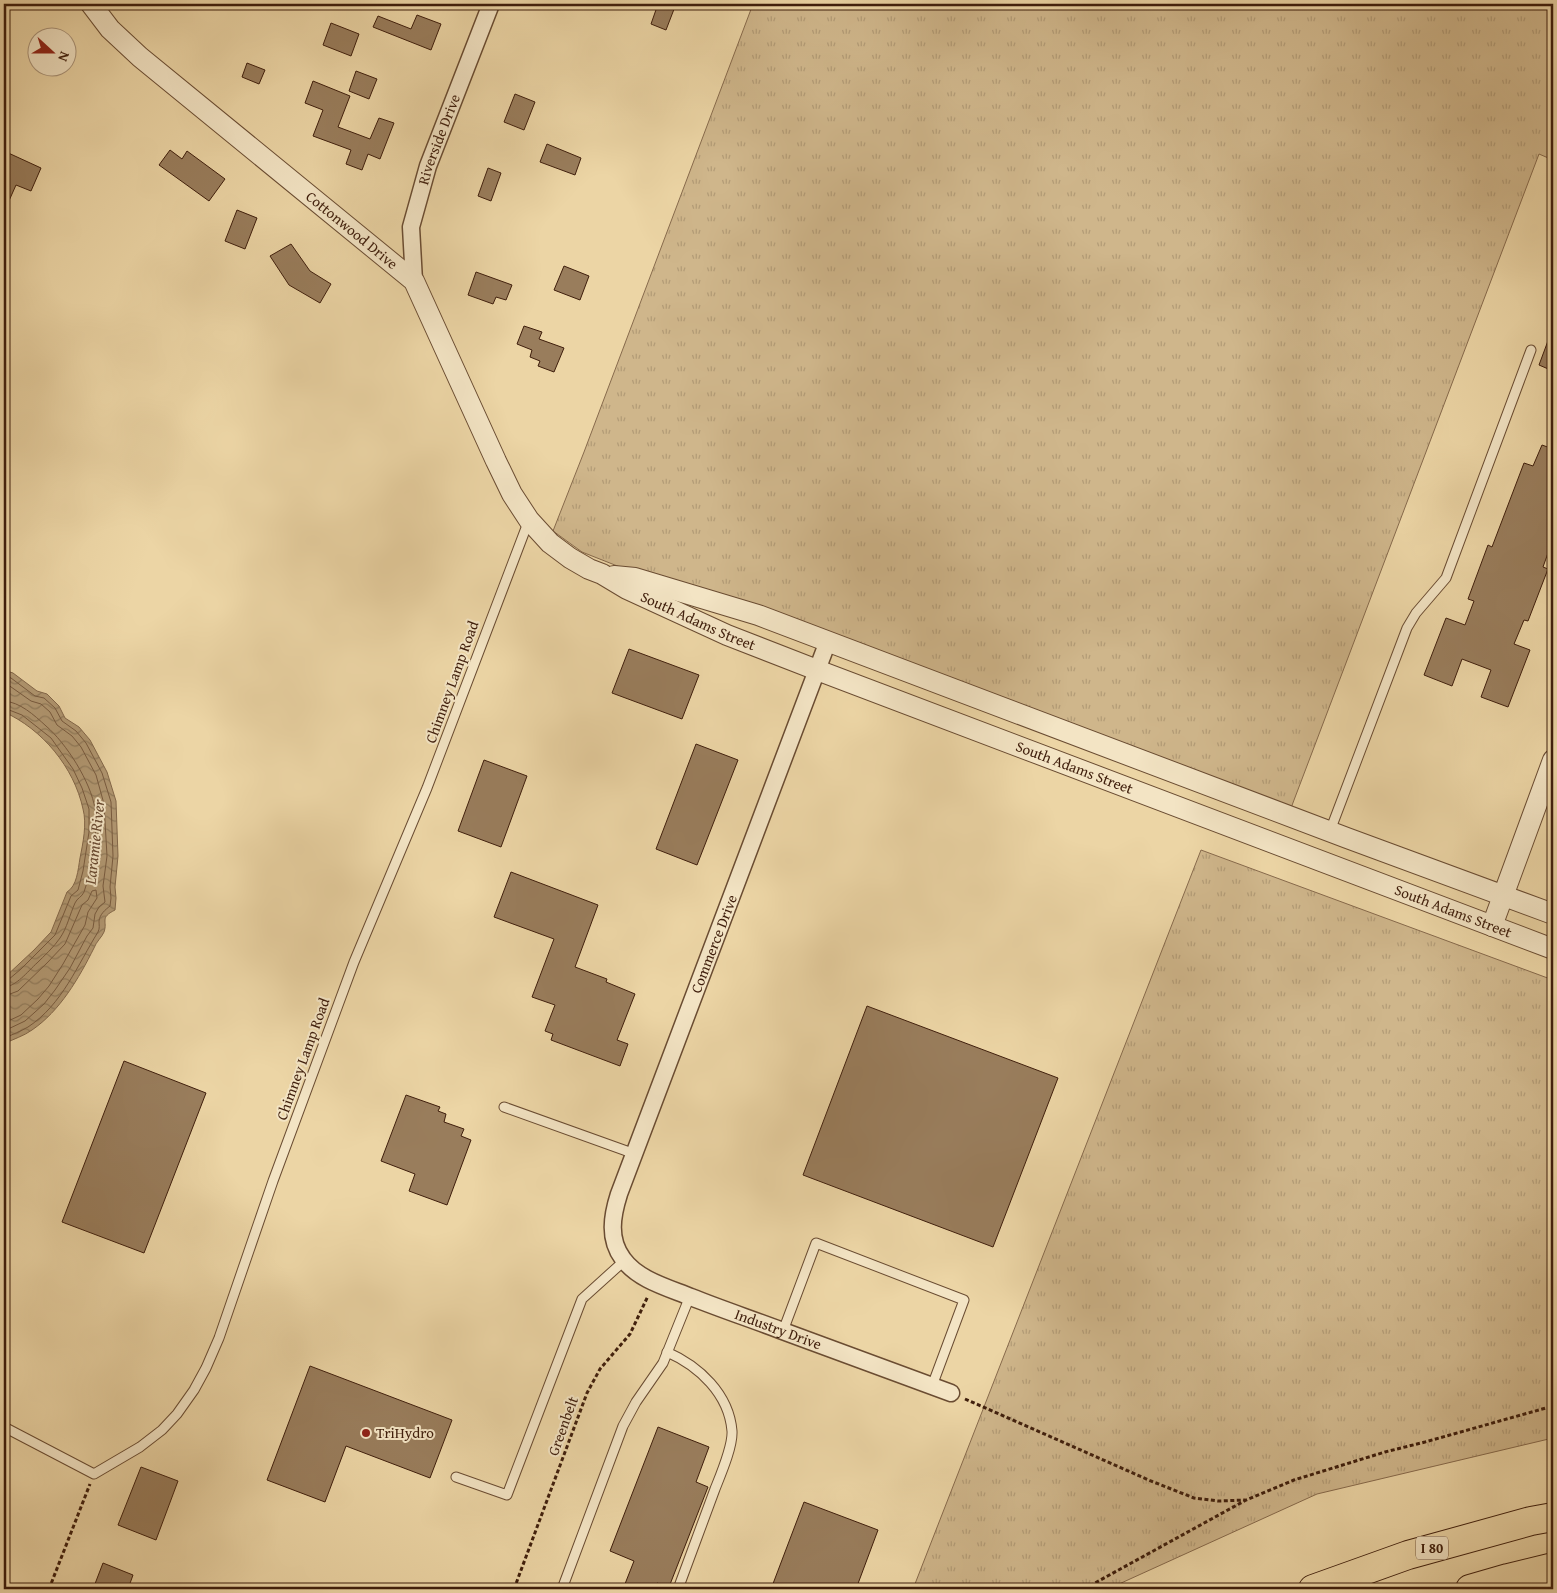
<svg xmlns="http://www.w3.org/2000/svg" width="1557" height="1593" viewBox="0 0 1557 1593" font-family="'Gentium Book Plus',serif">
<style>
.grass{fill:url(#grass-tufts);stroke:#876a4c}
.water{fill:url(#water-waves);stroke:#836749}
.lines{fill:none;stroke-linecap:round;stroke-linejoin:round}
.shore{stroke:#785a3e;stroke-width:1}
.building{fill:#997d5c;stroke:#3f1e0c}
.service-casing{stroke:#6a4c32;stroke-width:11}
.minor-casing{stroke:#6a4c32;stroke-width:19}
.tertiary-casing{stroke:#6a4c32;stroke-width:22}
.motorway-casing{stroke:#3f1e0c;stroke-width:30}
.path{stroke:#3f1e0c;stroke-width:3;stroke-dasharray:4 2.5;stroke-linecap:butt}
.service{stroke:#f3e4c4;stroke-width:9}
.minor{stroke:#f3e4c4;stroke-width:16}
.tertiary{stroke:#f3e4c4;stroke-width:20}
.motorway{stroke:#ecd5a5;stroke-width:28}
.poi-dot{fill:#8f2418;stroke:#f3e4c4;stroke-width:2}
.labels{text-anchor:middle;stroke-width:4;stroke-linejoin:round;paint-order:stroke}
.shield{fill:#f3e4c4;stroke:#755943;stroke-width:1}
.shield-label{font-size:14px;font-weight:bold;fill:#3f1e0c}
.street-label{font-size:15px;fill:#3f1e0c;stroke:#f3e4c4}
.poi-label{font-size:15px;fill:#3f1e0c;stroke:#f3e4c4;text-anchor:start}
.water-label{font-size:16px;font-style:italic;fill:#67482f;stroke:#f3e4c4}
</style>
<defs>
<pattern id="grass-tufts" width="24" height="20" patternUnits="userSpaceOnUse" patternTransform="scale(1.25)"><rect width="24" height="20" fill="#cfb68b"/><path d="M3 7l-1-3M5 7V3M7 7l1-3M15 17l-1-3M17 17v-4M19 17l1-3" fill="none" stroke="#b39c77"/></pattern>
<pattern id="water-waves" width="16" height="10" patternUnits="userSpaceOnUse" patternTransform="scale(1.25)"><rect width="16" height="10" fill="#b19771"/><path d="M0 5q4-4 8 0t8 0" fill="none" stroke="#917b5b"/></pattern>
</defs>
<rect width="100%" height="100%" fill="#ecd5a5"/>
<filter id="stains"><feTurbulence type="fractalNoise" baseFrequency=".004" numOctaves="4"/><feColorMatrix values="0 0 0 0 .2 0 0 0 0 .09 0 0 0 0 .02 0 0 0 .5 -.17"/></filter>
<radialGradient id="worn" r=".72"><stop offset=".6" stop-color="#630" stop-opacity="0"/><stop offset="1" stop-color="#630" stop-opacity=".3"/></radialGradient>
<g class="grass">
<path d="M753,4H1553V160L1539,154L1291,808L630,571L582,552L553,531L584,452Z"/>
<path d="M1201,850L1553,980V1438L1317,1494L1108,1589H913Z"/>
</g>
<path class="water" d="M4,670L13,673L37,691L47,694L59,706L65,718L79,727L90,740L107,772L116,801L118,856L115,887L116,898L115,910C99,918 108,921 104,932C102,937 96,942 94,948C79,978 60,1011 32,1030C24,1036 13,1039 4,1044V978L34,950L51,932L67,892C77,886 78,870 80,858C83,843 87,824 83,809C74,767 42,729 4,712Z"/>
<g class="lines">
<g class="shore">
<path d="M4,675L11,678L35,696L44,698L55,708L62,721L76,731L86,743L102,773L111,802L113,856L110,887L111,898L110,906C105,910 100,914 99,921C99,925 100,928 98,932C78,964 62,1005 28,1027C21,1031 12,1035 4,1038"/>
<path d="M4,682L31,701L41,704L50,712L57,725L72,736L81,747L96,775L104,804L107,856L103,886L105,902L99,907L95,914L93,928L87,936L70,968L55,990L44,1004L25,1021L4,1031"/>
<path d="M4,701C20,702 34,715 46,726C66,743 91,782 95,809C98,833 92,869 84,892C82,897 77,898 75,903C70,914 67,928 60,938C54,947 44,956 37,963C28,971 16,987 4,987"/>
<path d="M4,708L22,715L51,738L73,769L82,788L89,809V832L83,871L78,890L71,896L55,935L21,969L8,980L4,981"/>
<path d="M4,995L10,994L18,991L47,963L65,944L82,905L88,900L92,891L96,890L97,898L88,912L85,925L63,964L49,986L38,999L21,1015L4,1023"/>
</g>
</g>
<g class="building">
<path d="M658,4H676L666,30L651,24Z"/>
<path d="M417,15L441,24L431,50L373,27L378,16L411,29Z"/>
<path d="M331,23L359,34L351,56L323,45Z"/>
<path d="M247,63L265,70L259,84L242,77Z"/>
<path d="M356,71L377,79L369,99L349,91Z"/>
<path d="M313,81L350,96L338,127L370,139L379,118L394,123L380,159L368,154L362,170L346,164L351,150L313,136L323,110L305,103Z"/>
<path d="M515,94L535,102L524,130L504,122Z"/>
<path d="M547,144L581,158L575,175L540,162Z"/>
<path d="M170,150L182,159L187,151L225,179L209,201L159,165Z"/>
<path d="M4,151L41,168L31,191L16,185L4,212Z"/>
<path d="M488,168L501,173L491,201L478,196Z"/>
<path d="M237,210L257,218L245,249L225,241Z"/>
<path d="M291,244L310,271L331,284L320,303L289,285L270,256Z"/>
<path d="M564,266L589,276L580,300L554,290Z"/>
<path d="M476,272L512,285L506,300L496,297L493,304L468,295Z"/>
<path d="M524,326L542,332L539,339L564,348L554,372L538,366L540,361L530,357L532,350L517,344Z"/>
<path d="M1552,330L1553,331V371L1539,365Z"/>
<path d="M1542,445L1553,449V539L1543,567L1548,569L1528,621L1524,620L1514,644L1530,650L1508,707L1481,697L1491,670L1462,659L1452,686L1424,675L1446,618L1465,625L1474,601L1468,599L1488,545L1492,547L1524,463L1533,466Z"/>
<path d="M629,649L699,675L682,719L612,693Z"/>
<path d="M696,744L738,760L697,865L656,849Z"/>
<path d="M484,760L527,776L501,847L458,831Z"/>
<path d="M511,872L598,905L575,967L607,979L606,982L635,994L617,1040L628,1044L620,1066L551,1040L553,1034L545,1031L555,1005L532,997L554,939L494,917Z"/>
<path d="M867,1006L1058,1078L993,1247L803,1175Z"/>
<path d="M124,1061L206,1093L144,1253L62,1222Z"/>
<path d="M406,1095L440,1107L438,1111L446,1114L444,1122L464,1129L461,1136L471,1140L447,1205L409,1191L415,1174L381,1161Z"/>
<path d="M310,1366L452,1420L430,1478L346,1446L325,1502L267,1480Z"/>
<path d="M658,1427L709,1447L696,1482L708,1487L669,1587L657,1583L655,1589H623L634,1561L610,1551Z"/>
<path d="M141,1467L178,1481L156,1540L118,1525Z"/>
<path d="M804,1502L878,1530L856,1589H771Z"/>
<path d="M103,1563L133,1575L128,1589H93Z"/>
</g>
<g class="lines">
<g class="service-casing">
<g id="service">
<path d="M1330,831L1407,628L1416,613L1446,578L1531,350"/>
<path d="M504,1107L635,1154"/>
<path d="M783,1331L816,1243L964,1300L932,1386"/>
<path d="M667,1352C699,1366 729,1394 732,1431C733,1446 721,1474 715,1489C703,1522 690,1556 678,1589"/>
<path d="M4,1427L94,1474L140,1447L162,1430L177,1414L194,1390L206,1368L219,1338L273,1181L354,962L427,788L529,520"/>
<path d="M456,1477L507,1495L582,1299L624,1261"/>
<path d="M562,1589L623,1426L636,1402L663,1363L690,1296"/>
</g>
</g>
<g class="minor-casing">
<g id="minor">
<path id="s1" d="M414,281L411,227L428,166L491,4"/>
<path id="s2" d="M828,641L619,1194C612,1216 608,1239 623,1259C638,1280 669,1288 691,1297C721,1309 751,1319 780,1330C837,1351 894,1372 951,1393"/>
</g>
</g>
<g class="tertiary-casing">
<g id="tertiary">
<path id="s3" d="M91,4L110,29L140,57L414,281L496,461L512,494L529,520L550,543L570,558L589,569L602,574L627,589L727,635L817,670L1553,949"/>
<path d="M614,576L635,578L758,615L1347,838L1553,914"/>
<path d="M1492,926L1553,760"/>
</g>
</g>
<g class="motorway-casing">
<g id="motorway">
<path d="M1313,1589L1408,1555L1531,1521L1553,1517"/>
<path d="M1470,1589L1508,1578L1553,1567"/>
</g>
</g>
<g class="path">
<path d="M965,1399L1151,1481L1194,1498L1218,1501L1245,1500"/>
<path d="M49,1589L90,1484"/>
<path d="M514,1589L587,1393L600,1369L630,1334L648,1296"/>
<path d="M1084,1589L1246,1500L1294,1480L1385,1452L1425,1442L1553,1406"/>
</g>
<use href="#service" class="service"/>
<use href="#minor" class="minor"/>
<use href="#tertiary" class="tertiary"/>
<use href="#motorway" class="motorway"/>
</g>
<circle class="poi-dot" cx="366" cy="1433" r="5"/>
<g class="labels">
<rect class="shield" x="1416" y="1536.5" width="32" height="23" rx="4"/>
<g class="shield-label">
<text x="1432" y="1553">I 80</text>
</g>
<g class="street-label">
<text dy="5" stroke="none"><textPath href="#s1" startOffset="146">Riverside Drive</textPath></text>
<text dy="5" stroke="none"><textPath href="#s3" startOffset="346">Cottonwood Drive</textPath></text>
<text dy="5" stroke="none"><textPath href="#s3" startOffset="891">South Adams Street</textPath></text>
<text transform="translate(452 682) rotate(-70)" y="5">Chimney Lamp Road</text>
<text dy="5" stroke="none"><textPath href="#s3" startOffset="1295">South Adams Street</textPath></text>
<text dy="5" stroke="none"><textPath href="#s3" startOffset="1700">South Adams Street</textPath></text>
<text transform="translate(714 944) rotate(-69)" y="5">Commerce Drive</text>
<text transform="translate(303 1059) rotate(-70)" y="5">Chimney Lamp Road</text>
<text dy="5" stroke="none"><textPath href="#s2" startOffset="831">Industry Drive</textPath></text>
<text transform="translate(563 1426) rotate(-70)" y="5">Greenbelt</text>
</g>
<g class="poi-label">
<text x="376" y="1438">TriHydro</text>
</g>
<g class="water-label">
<text transform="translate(94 842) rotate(-84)" y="6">Laramie River</text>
</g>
</g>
<rect width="1557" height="1593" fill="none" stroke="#ecd5a5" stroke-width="20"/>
<rect x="5" y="5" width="1547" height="1583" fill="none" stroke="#3f1e0c" stroke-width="2.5"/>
<rect x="10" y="10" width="1537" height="1573" fill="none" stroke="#3f1e0c"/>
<g transform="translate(52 52) rotate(111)"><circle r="24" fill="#f3e4c4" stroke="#ab957a"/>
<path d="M0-4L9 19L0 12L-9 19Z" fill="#8f2418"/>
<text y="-8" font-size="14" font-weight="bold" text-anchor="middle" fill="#3f1e0c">N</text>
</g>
<rect width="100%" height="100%" filter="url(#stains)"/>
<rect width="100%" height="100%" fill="url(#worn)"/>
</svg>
